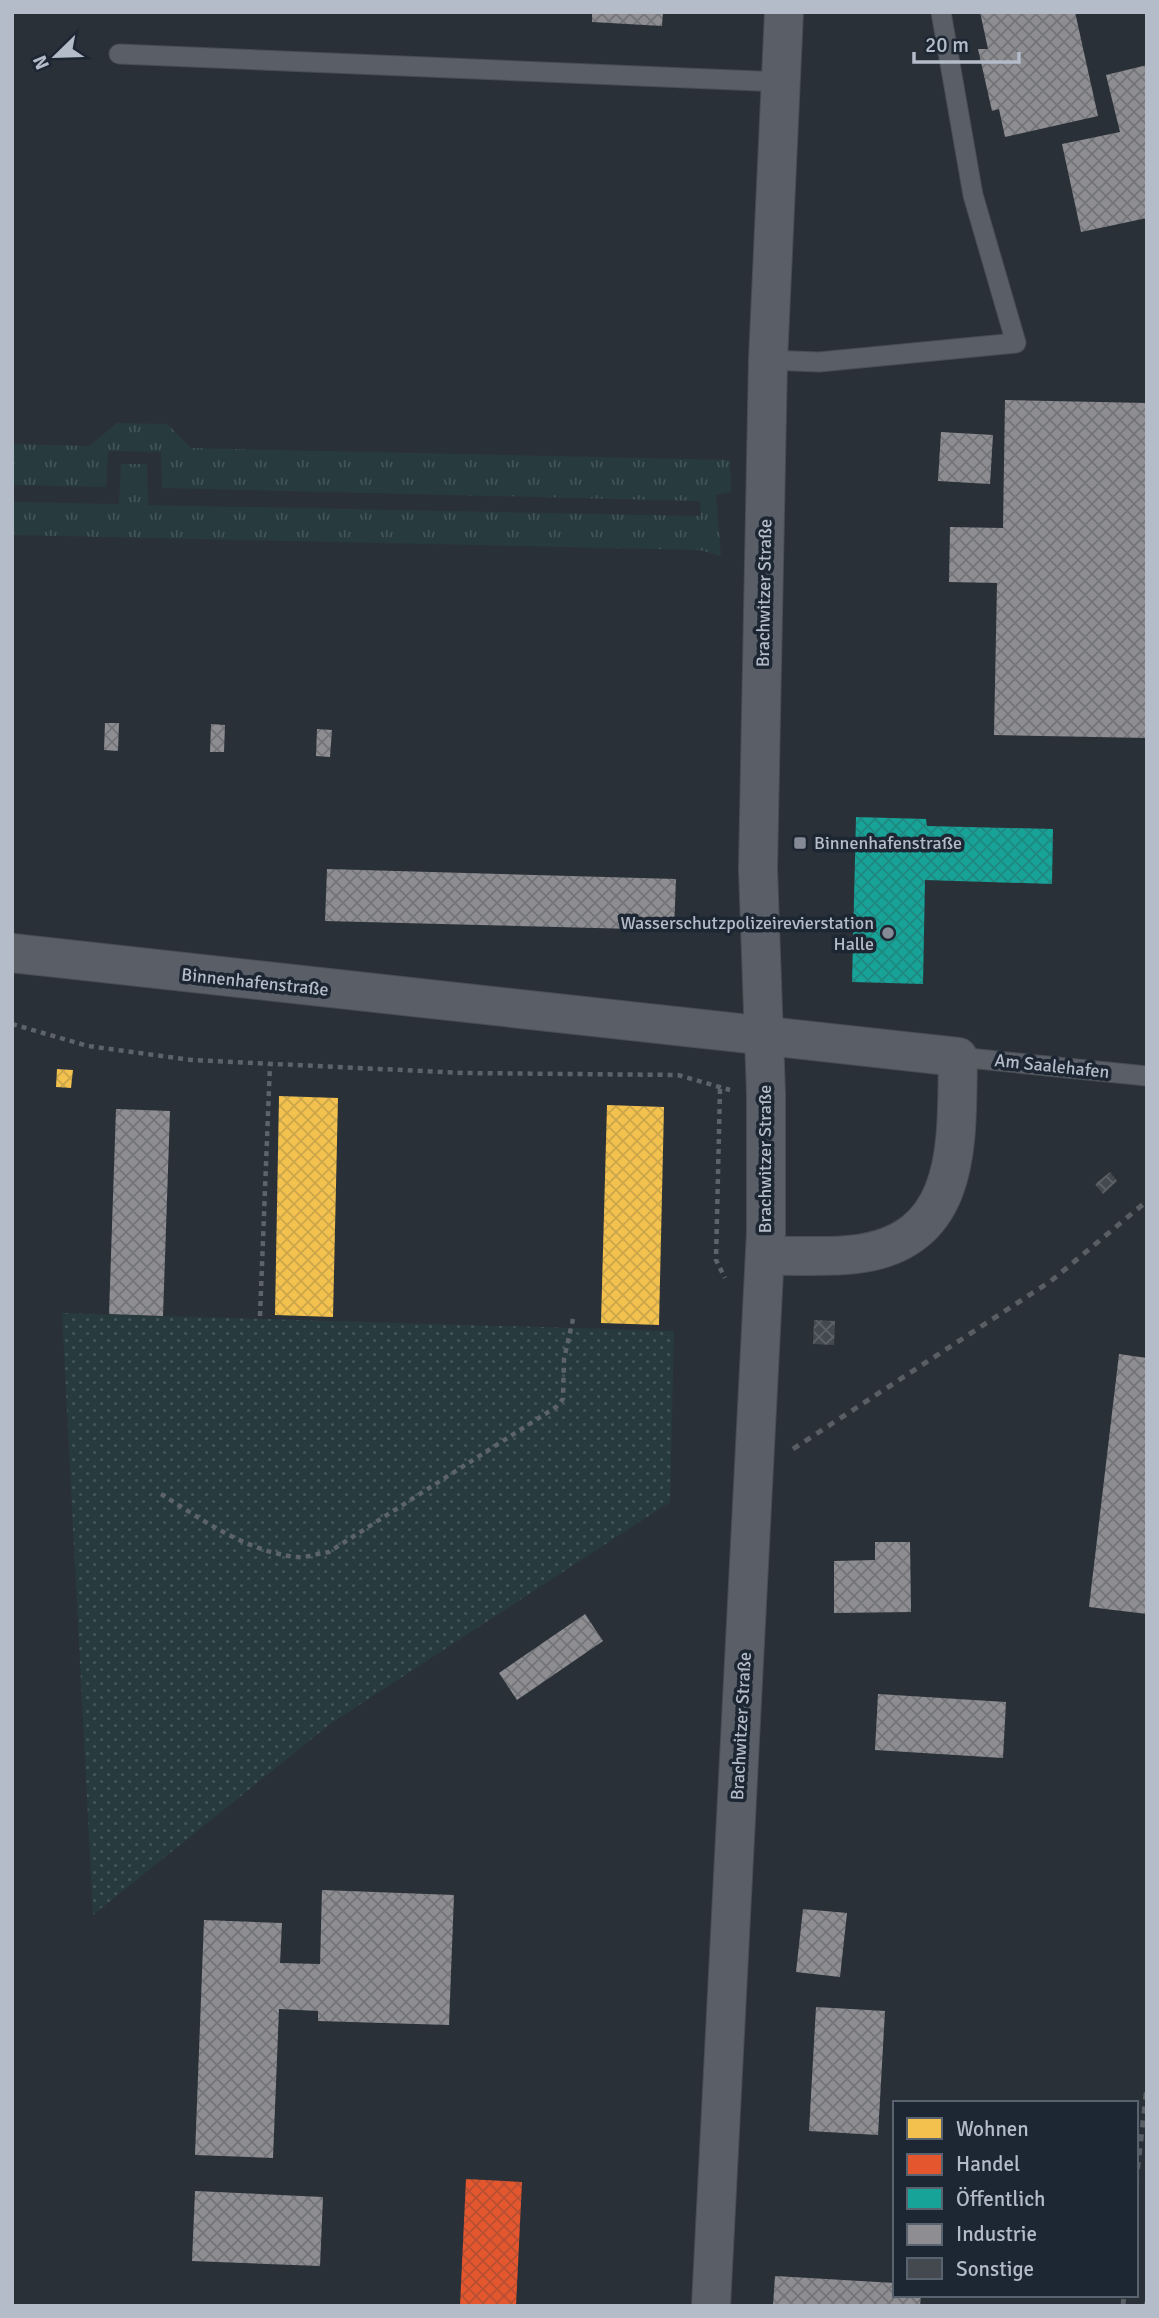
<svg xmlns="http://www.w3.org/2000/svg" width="1159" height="2318" viewBox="0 0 1159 2318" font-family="Signika,sans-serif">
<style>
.grass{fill:url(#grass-tufts)}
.garden{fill:url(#garden-dots)}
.homes{fill:url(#homes-cross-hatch)}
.shops{fill:url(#shops-cross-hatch)}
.public{fill:url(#public-cross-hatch)}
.industry{fill:url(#industry-cross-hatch)}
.building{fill:url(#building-cross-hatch)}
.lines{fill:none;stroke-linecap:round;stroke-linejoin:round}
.lane-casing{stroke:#484c53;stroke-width:21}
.street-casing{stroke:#484c53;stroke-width:40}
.path{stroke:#5d636a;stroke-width:4.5;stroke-dasharray:5 5;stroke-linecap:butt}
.lane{stroke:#5a5e66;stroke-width:19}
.street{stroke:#5a5e66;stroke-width:38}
.rail{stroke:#595d64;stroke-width:5;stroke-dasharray:7 7;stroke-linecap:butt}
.poi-dot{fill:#848b96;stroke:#1d2633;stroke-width:2.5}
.labels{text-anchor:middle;stroke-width:7;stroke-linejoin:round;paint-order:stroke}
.street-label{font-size:18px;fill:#b4bcc9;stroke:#1d2633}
.poi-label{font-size:18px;fill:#b4bcc9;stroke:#1d2633;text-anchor:start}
</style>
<defs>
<pattern id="grass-tufts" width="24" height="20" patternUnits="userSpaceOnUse" patternTransform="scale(1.75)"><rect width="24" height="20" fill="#273a3e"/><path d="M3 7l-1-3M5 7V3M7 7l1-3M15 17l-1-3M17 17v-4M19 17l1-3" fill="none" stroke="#445559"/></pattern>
<pattern id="garden-dots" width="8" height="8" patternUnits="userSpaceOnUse" patternTransform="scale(1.75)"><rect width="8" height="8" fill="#273a3e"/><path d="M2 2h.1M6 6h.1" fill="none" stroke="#445559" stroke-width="1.8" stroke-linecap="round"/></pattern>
<pattern id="homes-cross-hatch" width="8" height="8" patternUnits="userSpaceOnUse" patternTransform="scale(1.75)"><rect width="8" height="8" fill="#f2c14e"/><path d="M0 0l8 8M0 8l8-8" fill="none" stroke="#cca64a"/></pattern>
<pattern id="shops-cross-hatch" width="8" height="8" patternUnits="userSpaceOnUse" patternTransform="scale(1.75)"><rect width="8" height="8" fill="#e4572e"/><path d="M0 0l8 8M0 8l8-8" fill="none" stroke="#b84f32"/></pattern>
<pattern id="public-cross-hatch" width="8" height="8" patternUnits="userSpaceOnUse" patternTransform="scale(1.75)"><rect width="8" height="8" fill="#17a398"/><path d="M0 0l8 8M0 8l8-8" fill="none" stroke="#1f8881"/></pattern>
<pattern id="industry-cross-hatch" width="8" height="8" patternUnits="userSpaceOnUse" patternTransform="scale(1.75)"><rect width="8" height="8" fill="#8d8d92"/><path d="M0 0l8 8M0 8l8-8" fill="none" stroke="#737478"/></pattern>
<pattern id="building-cross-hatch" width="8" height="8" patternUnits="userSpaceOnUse" patternTransform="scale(1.75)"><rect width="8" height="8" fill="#444950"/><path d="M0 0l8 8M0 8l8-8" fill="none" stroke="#5d6168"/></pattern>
</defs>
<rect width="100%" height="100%" fill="#2a3038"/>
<path class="grass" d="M117,423L167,424L191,448L730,460L731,492L716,495L721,556L700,550L12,535V502L119,504L121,464H147L148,505L701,516L700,501L162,488L161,452L108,451L106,487L12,485V444L89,446Z"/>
<path class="garden" d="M62,1313L674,1331L670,1502L330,1724L93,1915Z"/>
<g class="homes">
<path d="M57,1069L73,1070L71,1088L56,1087Z"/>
<path d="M279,1096L338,1098L333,1317L275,1315Z"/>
<path d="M607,1105L664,1107L659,1325L601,1323Z"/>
</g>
<path class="shops" d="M466,2179L522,2182L516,2306H460Z"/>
<path class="public" d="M856,817L926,819L927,826L1053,829L1052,884L925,880L923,984L852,982Z"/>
<g class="industry">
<path d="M592,12H663L662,26L592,22Z"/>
<path d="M980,12H1075L1098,116L1005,137L999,109L992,111L978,49H988Z"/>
<path d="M1147,65V218L1081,232L1062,144L1120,132L1106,75Z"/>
<path d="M1005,400L1147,403V738L994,735L997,583L949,582L950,527L1003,528Z"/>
<path d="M941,432L993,435L990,484L938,481Z"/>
<path d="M105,723H119L118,751L104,750Z"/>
<path d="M211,724L225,725L224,752H210Z"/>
<path d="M317,729L332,730L330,757L316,756Z"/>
<path d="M327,869L676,879L674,930L325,921Z"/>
<path d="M116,1109L170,1111L163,1316L109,1314Z"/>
<path d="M1119,1354L1147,1358V1614L1089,1607Z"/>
<path d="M875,1542H910L911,1612L834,1613V1561L875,1560Z"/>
<path d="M585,1614L603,1641L517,1700L499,1673Z"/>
<path d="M878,1694L1006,1702L1003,1758L875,1750Z"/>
<path d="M322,1890L454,1895L449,2025L318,2021V2011L279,2009L273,2158L195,2155L204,1920L282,1923L280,1963L320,1964Z"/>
<path d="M803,1909L847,1913L840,1977L796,1972Z"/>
<path d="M816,2007L885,2011L878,2135L809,2131Z"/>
<path d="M195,2191L323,2197L320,2266L192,2261Z"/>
<path d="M775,2276L895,2283V2295H921L920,2306H773Z"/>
</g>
<g class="building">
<path d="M1110,1172L1117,1181L1103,1194L1095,1184Z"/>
<path d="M814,1320L835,1321L834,1345L813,1344Z"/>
</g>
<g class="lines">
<g class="lane-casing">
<g id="lane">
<path d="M119,54L779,82"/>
<path d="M768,360L819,362L1016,343L973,195L941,12"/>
<path d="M958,1057L1147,1076"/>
</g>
</g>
<g class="street-casing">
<g id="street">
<path d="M12,953L958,1057C956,1139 965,1240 857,1254C827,1258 795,1255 765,1256"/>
<path d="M711,2306L766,1232V1094L758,869L768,360L784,12"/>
</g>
</g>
<g class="path">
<path d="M12,1024L88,1046L191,1060L464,1073L678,1075L730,1090"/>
<path d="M720,1089L716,1260L725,1278"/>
<path d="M260,1316L270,1064"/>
<path d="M161,1494C201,1519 247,1552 297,1557C307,1558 319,1553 329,1552L556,1407L563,1399L564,1359L573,1319"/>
</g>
<use href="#lane" class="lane"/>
<use href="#street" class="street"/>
<g class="rail">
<path d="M793,1449L1051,1281L1147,1201"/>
<path d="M1136,2183L1147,2086"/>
<path d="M1123,2306L1124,2295"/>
<path d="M1146,2306L1147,2302"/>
</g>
</g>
<g class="poi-dot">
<rect x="793" y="836" width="14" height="14" rx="3.5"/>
<circle cx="888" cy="933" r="7"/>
</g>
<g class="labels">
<g class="street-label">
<text transform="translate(764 593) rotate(-89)" y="6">Brachwitzer Straße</text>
<text transform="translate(255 982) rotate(6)" y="6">Binnenhafenstraße</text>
<text transform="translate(1052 1066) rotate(6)" y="6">Am Saalehafen</text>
<text transform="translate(765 1159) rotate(-90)" y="6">Brachwitzer Straße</text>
<text transform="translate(741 1726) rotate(-87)" y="6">Brachwitzer Straße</text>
</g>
<g class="poi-label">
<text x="814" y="849">Binnenhafenstraße</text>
<text x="874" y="929" text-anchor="end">Wasserschutzpolizeirevierstation<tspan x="874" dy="21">Halle</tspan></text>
</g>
</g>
<rect width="1159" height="2318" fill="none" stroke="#b4bcc9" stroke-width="28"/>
<rect x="893" y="2101" width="245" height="196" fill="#1d2633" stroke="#59626f" stroke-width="2"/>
<rect x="907" y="2118" width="35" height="21" fill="#f2c14e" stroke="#59626f" stroke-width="2"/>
<text x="956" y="2136" font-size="21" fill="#b4bcc9">Wohnen</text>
<rect x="907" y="2154" width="35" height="21" fill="#e4572e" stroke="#59626f" stroke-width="2"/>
<text x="956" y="2171" font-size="21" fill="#b4bcc9">Handel</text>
<rect x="907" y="2188" width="35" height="21" fill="#17a398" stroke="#59626f" stroke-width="2"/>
<text x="956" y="2206" font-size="21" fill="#b4bcc9">Öffentlich</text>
<rect x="907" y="2224" width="35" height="21" fill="#8d8d92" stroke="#59626f" stroke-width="2"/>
<text x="956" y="2241" font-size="21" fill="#b4bcc9">Industrie</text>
<rect x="907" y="2258" width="35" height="21" fill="#444950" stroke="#59626f" stroke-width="2"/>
<text x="956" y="2276" font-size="21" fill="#b4bcc9">Sonstige</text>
<g transform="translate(56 56) rotate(247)" stroke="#1d2633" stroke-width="5" paint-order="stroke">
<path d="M0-5L12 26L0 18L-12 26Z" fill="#b4bcc9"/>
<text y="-10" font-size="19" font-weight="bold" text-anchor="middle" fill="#b4bcc9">N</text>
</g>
<path d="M914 52v10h105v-10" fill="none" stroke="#b4bcc9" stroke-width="3.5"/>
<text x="925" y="52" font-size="21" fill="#b4bcc9" stroke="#1d2633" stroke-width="5" paint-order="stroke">20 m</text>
</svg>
